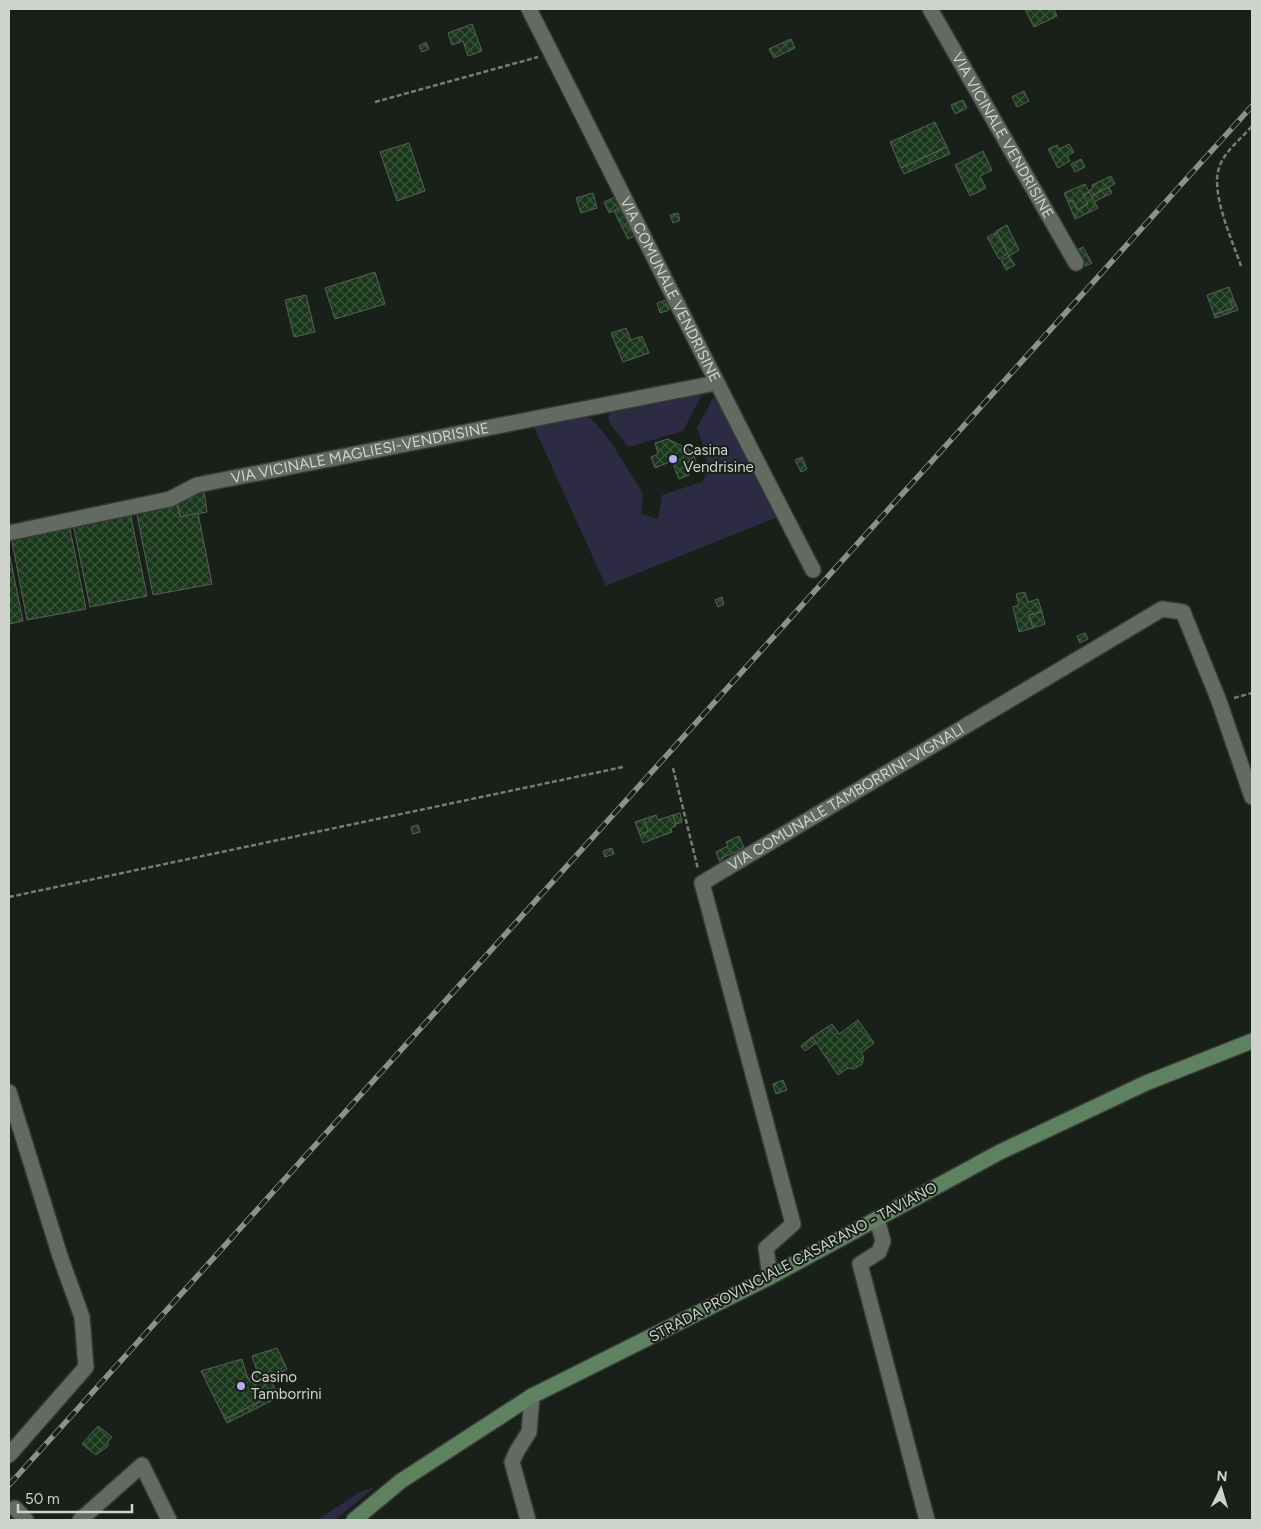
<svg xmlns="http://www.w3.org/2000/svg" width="1261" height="1529" viewBox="0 0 1261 1529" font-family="Figtree,sans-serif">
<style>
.garden{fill:#2d2a43}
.building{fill:url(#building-cross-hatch);stroke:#586058}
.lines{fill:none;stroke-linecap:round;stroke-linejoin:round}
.minor-casing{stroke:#353935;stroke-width:18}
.primary-casing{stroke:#353935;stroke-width:18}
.path{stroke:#777c76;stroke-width:2.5;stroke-dasharray:5 2.5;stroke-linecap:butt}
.minor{stroke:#626a62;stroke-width:15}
.primary{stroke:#5e825f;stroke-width:15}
.rail-casing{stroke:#8c918b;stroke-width:5.5}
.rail{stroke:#191f19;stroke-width:4;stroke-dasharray:11;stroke-linecap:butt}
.poi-dot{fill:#b5acf8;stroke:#191f19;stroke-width:2}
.labels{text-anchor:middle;stroke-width:4;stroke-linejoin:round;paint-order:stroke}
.street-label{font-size:15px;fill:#cfd3ce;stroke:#191f19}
.poi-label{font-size:15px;fill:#cfd3ce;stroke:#191f19;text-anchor:start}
</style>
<defs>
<pattern id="building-cross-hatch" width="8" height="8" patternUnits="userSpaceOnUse" patternTransform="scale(1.25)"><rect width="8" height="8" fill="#19381a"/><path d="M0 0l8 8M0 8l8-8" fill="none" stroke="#39543a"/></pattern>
</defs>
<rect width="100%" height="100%" fill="#191f19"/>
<g class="garden">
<path d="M703,392L683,431L629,447L610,424L608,418L612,410Z"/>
<path d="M718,394L780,516L606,586L532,423L582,415L592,419L611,442L643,494L641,514L658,519L662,495L702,482C713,464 703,446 697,428L713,398Z"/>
<path d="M375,1487L335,1520H317L360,1492Z"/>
</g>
<g class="building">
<path d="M1025,9H1054L1057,16L1034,27Z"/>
<path d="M472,24L482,51L468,56L463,41L452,45L448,33Z"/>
<path d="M791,39L795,48L774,58L769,49Z"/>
<path d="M426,42L429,49L422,52L419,46Z"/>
<path d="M1024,91L1029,101L1017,107L1012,97Z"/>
<path d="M963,100L967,108L955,114L951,105Z"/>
<path d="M935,122L947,147L901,168L890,142Z"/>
<path d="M409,143L425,191L397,201L380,152Z"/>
<path d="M1069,144L1074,152L1067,156L1070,161L1058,168L1048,149L1057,145L1059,149Z"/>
<path d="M947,147L950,154L904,174L901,168Z"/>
<path d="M983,151L992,170L980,176L986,188L970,196L955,165Z"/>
<path d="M1081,159L1085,167L1075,172L1071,164Z"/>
<path d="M1111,176L1115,184L1091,196L1088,191L1093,188L1092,185Z"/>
<path d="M1085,184L1089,192L1083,195L1088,204L1077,210L1073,200L1068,202L1064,193Z"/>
<path d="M1109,187L1112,193L1094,202L1091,196Z"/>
<path d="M1089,192L1098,208L1075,219L1068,202L1073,200L1077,210L1088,204L1083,195Z"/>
<path d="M593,193L597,208L581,213L576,198Z"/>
<path d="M615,197L620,208L609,213L604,202Z"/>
<path d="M624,206L638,234L628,239L614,211Z"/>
<path d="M678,213L680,220L673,223L670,215Z"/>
<path d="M1007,225L1019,250L1009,256L996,231Z"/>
<path d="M997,232L1008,254L999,259L987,237Z"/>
<path d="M1083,247L1092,263L1086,266L1077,250Z"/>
<path d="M1009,256L1015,265L1006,270L1001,260Z"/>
<path d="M375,272L385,304L335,319L325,288Z"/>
<path d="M1229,287L1234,300L1230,302L1233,308L1214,315L1207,295Z"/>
<path d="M306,295L315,332L294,337L285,300Z"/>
<path d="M666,300L669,310L660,313L657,303Z"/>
<path d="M1234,300L1238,310L1215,318L1214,315L1233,308L1230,302Z"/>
<path d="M626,328L631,340L642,336L649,353L623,362L611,333Z"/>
<path d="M668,439L692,451L697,464L686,468L689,475L679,479L672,461L655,468L651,457L658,454L655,443Z"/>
<path d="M802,457L807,469L801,472L795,460Z"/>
<path d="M204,491L207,512L180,517L177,501L193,498L192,493Z"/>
<path d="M177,503L180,517L198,513L212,584L153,595L136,510Z"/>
<path d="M130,512L147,596L90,607L73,524Z"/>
<path d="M69,524L86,609L27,620L11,536Z"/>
<path d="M9,552L23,621L9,624Z"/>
<path d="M1025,592L1028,602L1038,599L1042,612L1029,615L1033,628L1019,632L1013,607L1019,605L1016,594Z"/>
<path d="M722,597L724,604L718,607L715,600Z"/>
<path d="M1042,612L1045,624L1033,628L1029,615Z"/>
<path d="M1085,633L1088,639L1080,643L1077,636Z"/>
<path d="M680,813L682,822L676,824L673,815Z"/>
<path d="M656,815L658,820L673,815L676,826L671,828L672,832L643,843L640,835L648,831L644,819Z"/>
<path d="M644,819L648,831L640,835L635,822Z"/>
<path d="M418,825L420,832L413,834L411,827Z"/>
<path d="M739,836L744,848L722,858L724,864L721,865L716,852L728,846L726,842Z"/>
<path d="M612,848L614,854L605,857L603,851Z"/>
<path d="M858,1020L874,1043L861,1053L864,1057L862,1064L854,1069L848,1068L838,1075L812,1037L832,1024L839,1034Z"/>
<path d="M812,1037L816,1043L805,1051L801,1046Z"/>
<path d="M783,1080L787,1090L776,1094L773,1084Z"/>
<path d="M277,1348L287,1369L270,1378L277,1393L225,1419L201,1371L242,1359L248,1379L258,1374L252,1356Z"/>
<path d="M277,1393L279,1397L227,1423L225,1419Z"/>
<path d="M98,1426L112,1437L107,1443L109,1445L96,1455L82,1444Z"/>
</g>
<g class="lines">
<g class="minor-casing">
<g id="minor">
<path id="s1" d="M529,9C624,196 716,384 813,570"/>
<path id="s2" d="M930,9L1076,263"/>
<path id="s3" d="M9,533L170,499L197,485L716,383"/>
<path d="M9,1092L60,1256L82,1317L86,1367L9,1455"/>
<path d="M877,1219L883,1241L879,1252L860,1264L927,1520"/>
<path id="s4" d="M770,1277L766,1248L793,1224L702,883L1162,609L1183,612L1219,701L1252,797"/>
<path d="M15,1508L26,1520"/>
<path d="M80,1520L142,1465L169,1520"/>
<path d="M528,1520L512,1462L517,1451L529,1432L532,1396"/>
</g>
</g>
<g class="primary-casing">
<path id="primary" d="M354,1520L401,1481L532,1396L770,1277L1000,1152L1146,1083L1252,1041"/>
</g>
<g class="path">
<path d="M375,102L538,57"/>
<path d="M1241,266C1232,239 1209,191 1220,165C1226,150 1242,138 1252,126"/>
<path d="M1234,698L1252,693"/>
<path d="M673,768L698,869"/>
<path d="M9,897L623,767"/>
</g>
<use href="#minor" class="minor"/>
<use href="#primary" class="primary"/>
<g class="rail-casing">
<path id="rail" d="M9,1485L1252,106"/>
</g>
<use href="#rail" class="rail"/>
</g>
<g class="poi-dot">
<circle cx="673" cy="459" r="5"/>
<circle cx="241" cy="1386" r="5"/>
</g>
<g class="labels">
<g class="street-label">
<text dy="5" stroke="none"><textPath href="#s2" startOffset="146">VIA VICINALE VENDRISINE</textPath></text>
<text dy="5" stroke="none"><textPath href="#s1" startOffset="314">VIA COMUNALE VENDRISINE</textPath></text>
<text dy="5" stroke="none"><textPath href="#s3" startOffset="361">VIA VICINALE MAGLIESI-VENDRISINE</textPath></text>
<text dy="5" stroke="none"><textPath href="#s4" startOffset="586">VIA COMUNALE TAMBORRINI-VIGNALI</textPath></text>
<text transform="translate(793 1262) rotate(-28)" y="5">STRADA PROVINCIALE CASARANO - TAVIANO</text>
</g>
<g class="poi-label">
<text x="683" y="455">Casina<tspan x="683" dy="17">Vendrisine</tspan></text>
<text x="251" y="1382">Casino<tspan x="251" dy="17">Tamborrìni</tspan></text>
</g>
</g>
<rect width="1261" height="1529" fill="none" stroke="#cfd3ce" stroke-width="20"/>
<g transform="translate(1221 1489) rotate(5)" stroke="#191f19" stroke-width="4" paint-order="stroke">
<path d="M0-4L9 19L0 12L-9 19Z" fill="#cfd3ce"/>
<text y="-8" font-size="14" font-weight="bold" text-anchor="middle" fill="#cfd3ce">N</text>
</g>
<path d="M18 1504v8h114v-8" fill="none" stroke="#cfd3ce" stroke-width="2.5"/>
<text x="25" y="1504" font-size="15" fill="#cfd3ce" stroke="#191f19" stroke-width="4" paint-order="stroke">50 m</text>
</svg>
